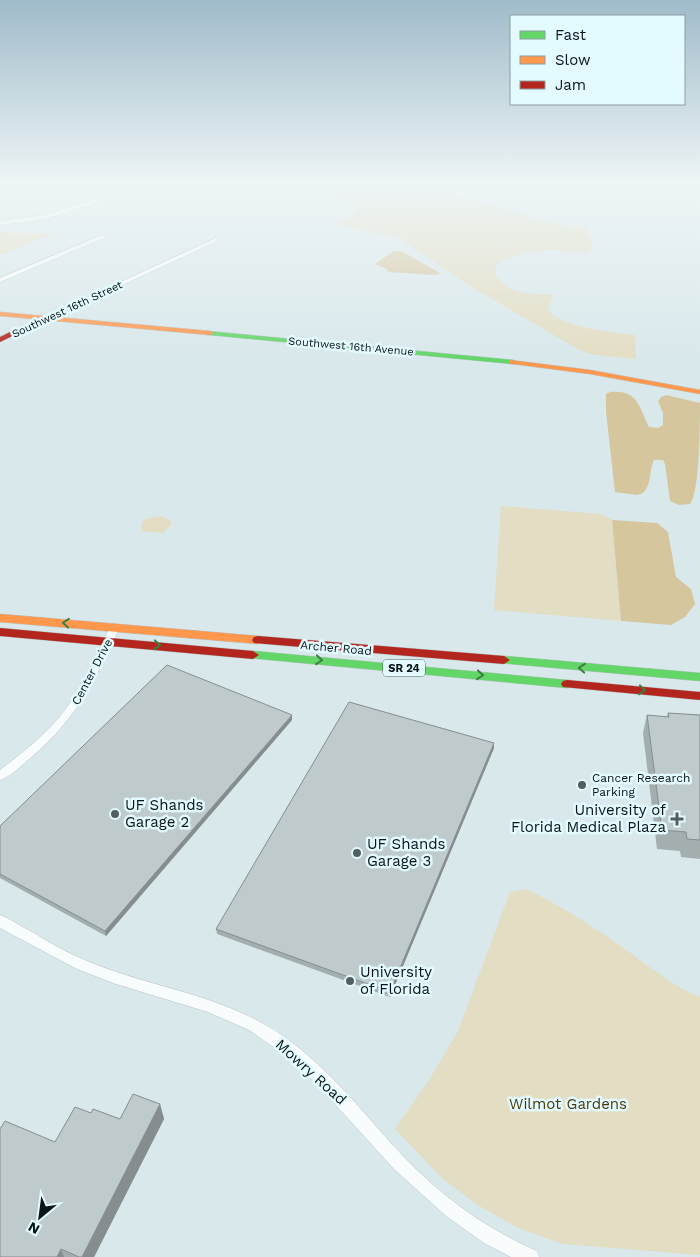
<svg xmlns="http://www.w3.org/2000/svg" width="700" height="1257" viewBox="0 0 700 1257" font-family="'Work Sans',sans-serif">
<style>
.green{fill:#e3ddc3}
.water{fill:#d5c69e}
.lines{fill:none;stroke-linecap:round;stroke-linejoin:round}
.street-casing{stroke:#b7c3c5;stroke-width:1}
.fast-casing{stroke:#b7c3c5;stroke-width:1}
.slow-casing{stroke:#b7c3c5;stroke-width:1}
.jam-casing{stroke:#b7c3c5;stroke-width:1}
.street{fill:#f9fcfc;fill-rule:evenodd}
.fast{fill:#63d668;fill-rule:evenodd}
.slow{fill:#ff974d;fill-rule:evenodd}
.jam{fill:#b3261e;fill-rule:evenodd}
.wall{fill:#a3aeaf}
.shaded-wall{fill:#858d8f}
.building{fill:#becacc;stroke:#858d8f}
.oneway{stroke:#3b7f43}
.poi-dot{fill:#525e61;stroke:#e3fafe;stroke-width:2}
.labels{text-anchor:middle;stroke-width:5;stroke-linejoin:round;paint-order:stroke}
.far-street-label{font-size:11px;fill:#0a1416;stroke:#e3fafe}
.shield{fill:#e3fafe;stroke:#4b595c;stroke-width:1}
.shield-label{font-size:11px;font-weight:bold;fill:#0a1416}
.street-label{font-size:12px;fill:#0a1416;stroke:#e3fafe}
.poi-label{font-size:12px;fill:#0a1416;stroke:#e3fafe;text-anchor:start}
.near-poi-label{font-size:15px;fill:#0a1416;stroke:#e3fafe;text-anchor:start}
.near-street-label{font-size:15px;fill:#0a1416;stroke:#e3fafe}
.near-park-label{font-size:15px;fill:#4c3909;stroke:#e3fafe}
</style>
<rect width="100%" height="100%" fill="#d9e8eb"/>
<g class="green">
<path d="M330,185H440L437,187L440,190L545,221L565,225L585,226L594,247L587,252C553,250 528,246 497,264L495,274C510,296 528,293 553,295L548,310C559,327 616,333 635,335L636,359L595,355L579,350L465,283L399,238L333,224L348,218L359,209L325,194Z"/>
<path d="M0,231L13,233H56L0,255Z"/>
<path d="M501,506L601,514L612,520L621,621L494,610Z"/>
<path d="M161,516L171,521V525L163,533L141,531L142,523L145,519Z"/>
<path d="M526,889C561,906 593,926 625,949C649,966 672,986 700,997V1255L562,1244L516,1227L476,1204L442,1178L395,1129L429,1080L458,1031L510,892Z"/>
</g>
<g class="water">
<path d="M394,251H401L440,273L436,275L388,272L387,269L375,264Z"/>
<path d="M610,392C638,389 639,407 649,427L658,428L663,425V413L658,401L661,397L666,395L700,403C700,421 700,493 690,504L679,505L670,501L665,464L663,460H654C649,470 652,484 643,493L638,495L615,492L606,412V394Z"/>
<path d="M612,520L657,523L668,532L676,577L691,589L695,604L685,617L671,625L621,621Z"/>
</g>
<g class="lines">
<g class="street-casing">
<g id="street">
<path d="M121,189L124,191L120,195L46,219L0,225V221L45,215L116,193Z"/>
<path d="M102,235L105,237L104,238L0,282V278Z"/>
<path d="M216,238L218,239V241L48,319L43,318Z"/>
<path d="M115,624L120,627C93,683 78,718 28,760C20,767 10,777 0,780V770C26,750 52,730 70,703C87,679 97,653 110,627Z"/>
<path d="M0,915C11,919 20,926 30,931C49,942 67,953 87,961C159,991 229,994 294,1044C330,1072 359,1107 389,1141C431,1188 479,1226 537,1251L539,1257H511L484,1243L446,1216L394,1169L313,1080L285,1055L249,1030L208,1012L116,984L77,969L0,928Z"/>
</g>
</g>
<g class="fast-casing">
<g id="fast">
<path d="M207,331L513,360L517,362L513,364L210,335H207Z"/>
<path d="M253,651L567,680L573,684L567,688L249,658L247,655L249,652Z"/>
<path d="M504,656L700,673V681L500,663L498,660Z"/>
</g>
</g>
<g class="slow-casing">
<g id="slow">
<path d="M0,312L210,331L214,333L210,335L0,316Z"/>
<path d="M510,360L590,370L700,390V394L590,374L513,364H510Z"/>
<path d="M0,614L258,636L264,640L258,644L0,622Z"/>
</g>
</g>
<g class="jam-casing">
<g id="jam">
<path d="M43,316L50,318L0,342V337Z"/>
<path d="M0,628L253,651L259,655L253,659L0,636Z"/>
<path d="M258,636L504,656L510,660L504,664L254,643L252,640L254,637Z"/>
<path d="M567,680L700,692V700L563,687L561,684L563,681Z"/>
</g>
</g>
<use href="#street" class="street"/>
<use href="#fast" class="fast"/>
<use href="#slow" class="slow"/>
<use href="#jam" class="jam"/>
</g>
<g class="wall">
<path d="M668,713L700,715V859L681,857L680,851L657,849L643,733L647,715L667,717Z"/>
<path d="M292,720L106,936L0,878V826Z"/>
<path d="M494,743V748L390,997L217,934L216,929Z"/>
<path d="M160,1104L164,1119L94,1257H0L55,1142L91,1113L120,1119Z"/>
</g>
<g class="shaded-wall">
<path d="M292,715V720L106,936L105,931Z"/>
<path d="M494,743V748L390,997V992Z"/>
<path d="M160,1104L164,1119L94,1257H82Z"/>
<path d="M61,1249L64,1257H57Z"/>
</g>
<g class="building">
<path d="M167,665L292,715L105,931L0,874V826Z"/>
<path d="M349,702L494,743L390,992L216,929Z"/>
<path d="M668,713L700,715V840L687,839L686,832L662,830L647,715L669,717Z"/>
<path d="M133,1094L160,1104L82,1257H79L61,1249L57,1257H0V1129L5,1121L55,1142L75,1107L91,1113L93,1109L120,1119Z"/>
</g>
<defs><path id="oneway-chevron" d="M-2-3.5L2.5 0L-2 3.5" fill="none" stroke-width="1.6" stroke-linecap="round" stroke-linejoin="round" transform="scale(1.25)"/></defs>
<g class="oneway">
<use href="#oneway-chevron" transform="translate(66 623) rotate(-175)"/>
<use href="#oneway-chevron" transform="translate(157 645) rotate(5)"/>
<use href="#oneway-chevron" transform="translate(319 660) rotate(5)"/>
<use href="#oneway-chevron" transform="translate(582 668) rotate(-175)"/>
<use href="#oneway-chevron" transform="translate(480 675) rotate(5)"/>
<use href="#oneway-chevron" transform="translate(642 690) rotate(5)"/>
</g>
<linearGradient id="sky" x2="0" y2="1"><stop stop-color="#a0bbca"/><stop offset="0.51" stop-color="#eef5f6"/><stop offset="1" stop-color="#eef5f6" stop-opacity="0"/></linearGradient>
<rect width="700" height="361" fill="url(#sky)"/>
<g class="poi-dot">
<circle cx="582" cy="785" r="5"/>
<circle cx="115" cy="814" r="5"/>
<path d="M674.5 811.5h5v5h5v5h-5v5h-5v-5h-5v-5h5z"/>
<circle cx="357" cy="853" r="5"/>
<circle cx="350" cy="981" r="5"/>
</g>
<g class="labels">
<g class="far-street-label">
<text transform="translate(67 309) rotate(-25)" y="4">Southwest 16th Street</text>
<text transform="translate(351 346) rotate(5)" y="4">Southwest 16th Avenue</text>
</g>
<rect class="shield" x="383" y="659.5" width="42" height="17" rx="4"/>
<g class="shield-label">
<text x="404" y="672">SR 24</text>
</g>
<g class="street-label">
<text transform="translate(336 648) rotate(5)" y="4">Archer Road</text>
<text transform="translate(92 672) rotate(-62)" y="4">Center Drive</text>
</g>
<g class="poi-label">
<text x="592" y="782">Cancer Research<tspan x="592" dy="14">Parking</tspan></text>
</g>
<g class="near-poi-label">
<text x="125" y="810">UF Shands<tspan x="125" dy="17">Garage 2</tspan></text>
<text x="666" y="815" text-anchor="end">University of<tspan x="666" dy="17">Florida Medical Plaza</tspan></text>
<text x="367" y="849">UF Shands<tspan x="367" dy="17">Garage 3</tspan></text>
<text x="360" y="977">University<tspan x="360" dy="17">of Florida</tspan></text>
</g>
<g class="near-street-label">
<text transform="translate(311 1072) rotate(42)" y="5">Mowry Road</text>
</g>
<g class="near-park-label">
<text x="568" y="1109">Wilmot Gardens</text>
</g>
</g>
<rect x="510" y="15" width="175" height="90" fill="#e3fafe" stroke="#8c9ea1"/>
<rect x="520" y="31" width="25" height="8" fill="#63d668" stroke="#8c9ea1"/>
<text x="555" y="40" font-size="15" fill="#0a1416">Fast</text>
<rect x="520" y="56" width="25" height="8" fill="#ff974d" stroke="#8c9ea1"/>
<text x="555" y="65" font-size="15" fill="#0a1416">Slow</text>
<rect x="520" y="81" width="25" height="8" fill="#b3261e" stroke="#8c9ea1"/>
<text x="555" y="90" font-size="15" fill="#0a1416">Jam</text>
<g transform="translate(40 1217) rotate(209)" stroke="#e3fafe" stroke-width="4" paint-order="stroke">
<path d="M0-4L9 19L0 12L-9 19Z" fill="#0a1416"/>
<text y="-8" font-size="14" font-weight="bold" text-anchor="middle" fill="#0a1416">N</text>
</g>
</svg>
